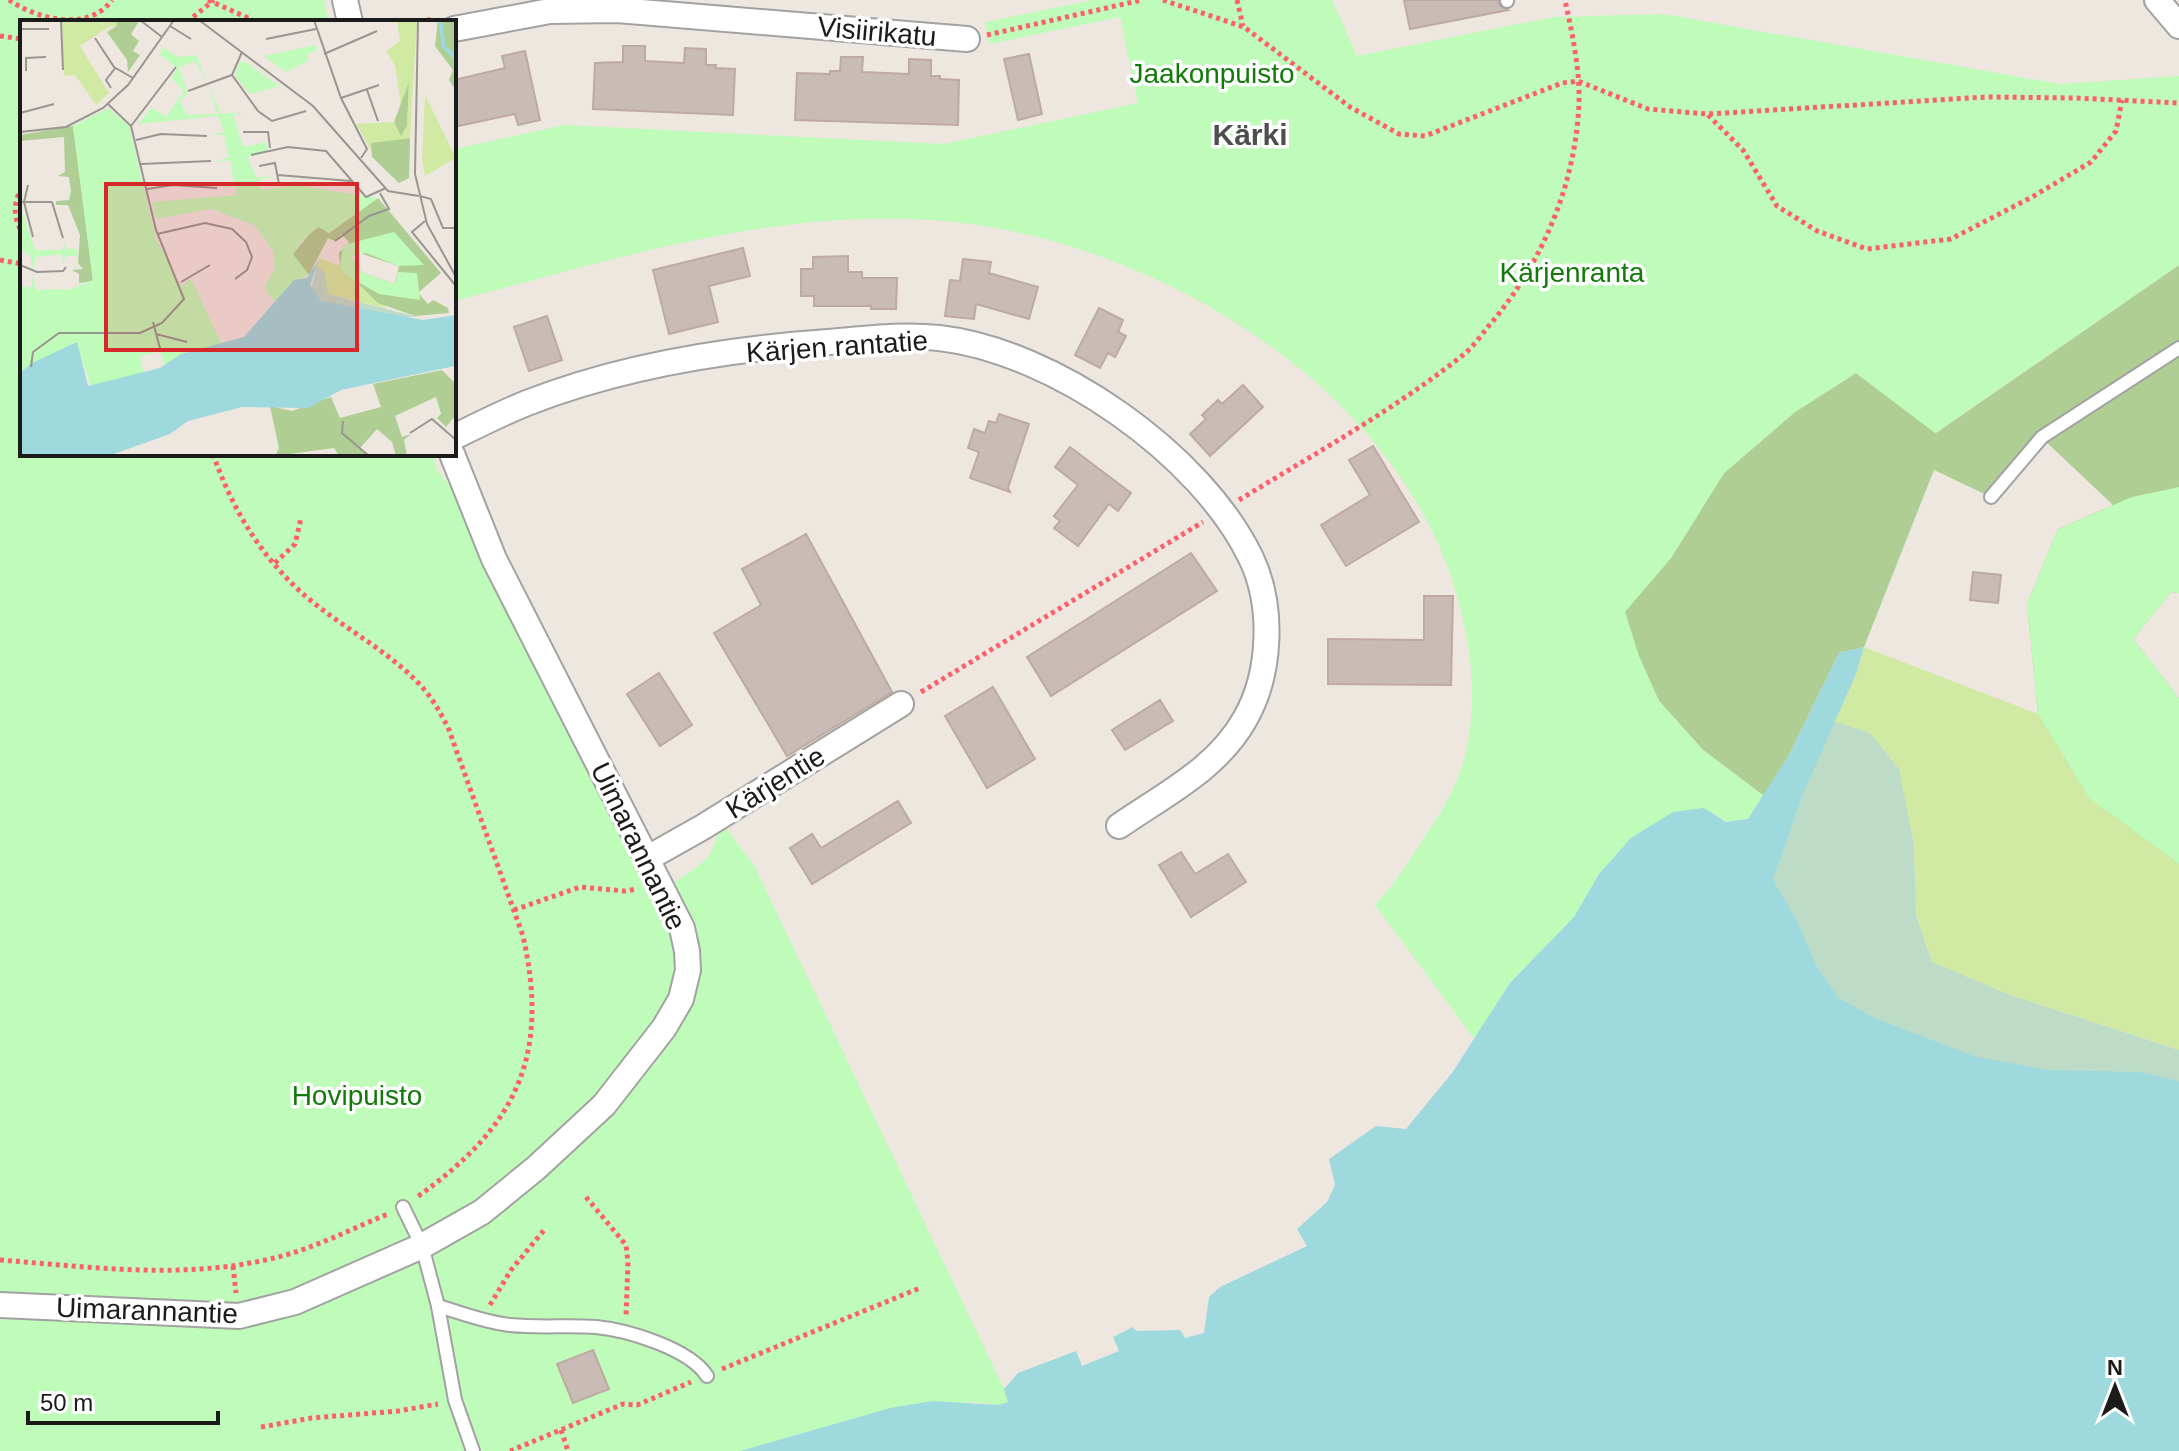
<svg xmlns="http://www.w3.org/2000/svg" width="2179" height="1451" viewBox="0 0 2179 1451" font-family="Helvetica,sans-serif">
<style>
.grass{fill:#d1eaa3}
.forest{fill:#aece93}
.wetland{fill:#bcdcc8}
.park{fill:#bffbb9}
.water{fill:#9ed9dd}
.building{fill:#c9bcb6;stroke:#bfaaa2;stroke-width:2}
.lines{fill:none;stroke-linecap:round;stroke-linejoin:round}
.service-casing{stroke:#a2a2a2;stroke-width:16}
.minor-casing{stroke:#a2a2a2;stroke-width:28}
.path{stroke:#fe6069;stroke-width:5;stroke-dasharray:4 4;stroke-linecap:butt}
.service{stroke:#fff;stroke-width:12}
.minor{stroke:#fff;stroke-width:24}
.labels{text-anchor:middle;stroke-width:7;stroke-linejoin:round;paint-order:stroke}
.street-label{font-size:28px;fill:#1b1b1b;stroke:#fff}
.park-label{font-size:28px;fill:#107b07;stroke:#fff}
.neighbourhood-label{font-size:30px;font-weight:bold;fill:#4e4e4e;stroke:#fff}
.inset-river{fill:none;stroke:#9ed9dd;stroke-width:4}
.inset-road{fill:none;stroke:#999591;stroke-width:2}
.view{fill:#d62828;fill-opacity:0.15;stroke:#d62828;stroke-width:4}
.inset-edge{fill:none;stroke:#1b1b1b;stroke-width:4}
</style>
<rect width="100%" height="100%" fill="#ede7e0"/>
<path class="grass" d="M1864,647L2038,714L2089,798L2179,864V1050L2010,995L1932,962L1916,915L1914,845L1870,733L1833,721L1856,674Z"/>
<path class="forest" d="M2179,265V593L2171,592L2133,639L2179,698V864L2089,798L2038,714L2027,604L2058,529L2113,505L2042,438L1991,497L1934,470L1864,647L1839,653L1790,753L1764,796L1703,750L1659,701L1638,656L1624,612L1671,558L1724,473L1795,412L1856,373L1936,433Z"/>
<path class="wetland" d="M1833,721L1870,733L1899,769L1914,845L1916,915L1932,962L2010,995L2179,1050V1218L1715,1000Z"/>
<g class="park">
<path d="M0,0H324L329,22H22V454H433L437,470L451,487L539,673L643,880L652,893C669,886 693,872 706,859C716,849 713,835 726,828L755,867L1004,1389L1008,1402L999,1405L975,1402L890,1408L740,1451H0Z"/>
<path d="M1093,0H1332L1357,56L1554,17L1663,14L2060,84L2179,76V265L1935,433L1856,373L1795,412L1724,473L1671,558L1625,612L1639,656L1659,701L1703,750L1764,796L1748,819L1726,822L1704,808L1599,874L1574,917L1510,983L1475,1040L1375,905C1393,886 1406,865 1420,844C1429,829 1440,815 1448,799C1480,741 1476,669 1460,607C1409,403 1188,261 990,227C808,196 629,256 454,301V149L565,125L944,144L1138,103L1120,17L990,44L985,22Z"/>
<path d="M2179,487V593L2171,592L2133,639L2179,698V864L2089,798L2038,714L2027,604L2058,529L2132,497Z"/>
</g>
<path class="water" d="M1864,647L1856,674L1802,796L1773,880L1797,921L1817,967L1838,997L1872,1017L1973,1056L2047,1070L2138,1072L2179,1081V1451H740L890,1408L933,1401L999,1405L1008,1402L1004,1389L1018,1373L1076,1351L1082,1366L1119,1351L1113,1337L1133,1327L1136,1331L1180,1330L1185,1338L1204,1333L1209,1297L1220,1287L1307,1246L1297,1229L1327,1202L1335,1185L1329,1159L1376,1126L1406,1129L1452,1073L1510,983L1574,917L1599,874L1631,838L1673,812L1704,808L1726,822L1748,819L1790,753L1839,653Z"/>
<g class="building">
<path d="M1404,0H1498L1500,6L1508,10L1410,29Z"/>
<path d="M623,46H645V61L684,63L685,48L706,49V65H716L715,68L735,69L733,115L593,109L595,63L623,62Z"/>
<path d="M525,51L540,120L518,125L515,114L454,127V80L505,68L502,56Z"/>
<path d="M1029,54L1042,114L1018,120L1004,59Z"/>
<path d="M841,57H863L862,72L909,74V59L931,60V76H940V79L959,80L958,125L795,120L797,73L830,74V71H840Z"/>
<path d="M743,248L750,276L709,286L718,322L669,334L653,270Z"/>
<path d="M848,256V272H862V278H897L896,309H871V306H814V296H801V269H813V257Z"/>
<path d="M963,259L991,262L989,273L1038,287L1029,319L976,304L974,319L945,316L950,280L960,281Z"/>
<path d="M1099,308L1123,320L1118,332L1126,336L1115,357L1108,353L1100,368L1075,355Z"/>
<path d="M547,316L562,360L529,371L514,327Z"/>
<path d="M1243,385L1263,407L1210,456L1190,434L1206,419L1202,415L1218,400L1222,404Z"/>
<path d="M999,414L1029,424L1008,488L1010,492L970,478L979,452L968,448L974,429L985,433L989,421L996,423Z"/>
<path d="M1373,446L1419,522L1346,566L1321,525L1370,495L1349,460Z"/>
<path d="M1070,447L1131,493L1118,511L1109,504L1078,546L1054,528L1060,521L1054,516L1078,485L1055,467Z"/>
<path d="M806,534L892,692L787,756L714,633L761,605L742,569Z"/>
<path d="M1191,553L1217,591L1051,696L1027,657Z"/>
<path d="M1973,572L2001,575L1998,603L1970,600Z"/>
<path d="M1424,596H1453L1451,685L1328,684V639L1424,640Z"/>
<path d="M659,673L692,725L660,746L627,694Z"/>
<path d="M993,687L1035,759L987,788L945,716Z"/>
<path d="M1160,700L1173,721L1125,750L1112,730Z"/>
<path d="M898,801L911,823L812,884L790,848L812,834L821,848Z"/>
<path d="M1181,852L1195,874L1228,854L1246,882L1191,917L1159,865Z"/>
<path d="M593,1350L609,1389L573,1403L557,1364Z"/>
</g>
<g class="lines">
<g class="service-casing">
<g id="service">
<path d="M1507,0V1"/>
<path d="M1991,497L2042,437L2179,348"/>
<path d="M403,1207L422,1246L438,1306L455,1400L473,1451"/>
<path d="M438,1306C462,1313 484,1322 510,1325C539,1328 567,1325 596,1327C628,1330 690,1349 707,1376"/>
</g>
</g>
<g class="minor-casing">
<g id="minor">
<path d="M345,0L350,22"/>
<path d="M2157,0L2179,26"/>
<path d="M454,29L550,11L617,10L967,39"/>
<path d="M454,437C478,425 502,413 527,403C621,366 728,349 828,342C865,339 902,334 939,338C1054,351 1201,454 1251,558C1274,606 1271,674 1245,719C1217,769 1165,794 1119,826"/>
<path d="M648,858L703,827L901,704"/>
<path d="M0,1305L239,1316L295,1302L422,1246L482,1212L536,1168L604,1105L664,1028L681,999L688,970L687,951L682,928L494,559L452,454"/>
</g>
</g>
<g class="path">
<path d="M9,0C37,19 88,33 112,0"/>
<path d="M208,0L257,22"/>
<path d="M1163,0L1244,27L1350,107L1399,134L1425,136L1562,83L1578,81L1648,109L1707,114L1987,97L2075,98L2179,103"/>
<path d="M1237,0L1243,26"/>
<path d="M187,22L214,0"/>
<path d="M419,22L433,19"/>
<path d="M987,35L1142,0"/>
<path d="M0,36L22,39"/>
<path d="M1708,115L1743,150L1777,206L1817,231L1867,249L1951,239L2032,197L2091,162L2116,131L2122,100"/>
<path d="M22,187C13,204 13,216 22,233"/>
<path d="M0,260L22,264"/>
<path d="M213,454C232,508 259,554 302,593C340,627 389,650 423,688C434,701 442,715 449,730L523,936C550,1056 517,1126 417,1197"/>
<path d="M1239,500C1314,454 1394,410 1463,355C1472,348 1480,337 1487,328C1541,266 1576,185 1579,102C1580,69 1572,33 1565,0"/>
<path d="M275,563L295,544L301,518"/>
<path d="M921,692L1203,522"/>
<path d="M514,910L580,887L625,891L637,889"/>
<path d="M586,1197L626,1245L628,1262L626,1317"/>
<path d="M0,1260C91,1267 184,1280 274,1258C313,1249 351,1229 388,1214"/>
<path d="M233,1266L236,1293"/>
<path d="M490,1305L511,1270L545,1229"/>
<path d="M722,1369L920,1288"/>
<path d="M261,1427L312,1418L398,1411L438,1404"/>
<path d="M561,1430L568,1451"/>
<path d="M510,1451L623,1404L637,1405L691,1382"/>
</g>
<use href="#service" class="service"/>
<use href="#minor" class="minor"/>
</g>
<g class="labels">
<g class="street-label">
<text transform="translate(877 31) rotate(5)" y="10">Visiirikatu</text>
<text transform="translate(837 346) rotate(-4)" y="10">Kärjen rantatie</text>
<text transform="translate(775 782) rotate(-32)" y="10">Kärjentie</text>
<text transform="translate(639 846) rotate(64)" y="10">Uimarannantie</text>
<text transform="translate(147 1310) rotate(2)" y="10">Uimarannantie</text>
</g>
<g class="park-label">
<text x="1212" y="83">Jaakonpuisto</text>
<text x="1572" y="282">Kärjenranta</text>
<text x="357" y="1105">Hovipuisto</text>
</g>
<g class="neighbourhood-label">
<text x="1250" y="145">Kärki</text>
</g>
</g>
<g transform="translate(20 20)">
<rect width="436" height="436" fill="#ede7e0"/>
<path d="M42,0H96L98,7L90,6L60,26L89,73L76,85L55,55L44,56ZM377,0H397L390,118L352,123L351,130L336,104L374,102L384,113L387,106L389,65L381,86L375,46L366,31L380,21ZM405,75L436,138L405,156L402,140ZM300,238L320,246L368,289L308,274L297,247Z" fill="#d1eaa3"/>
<path d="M96,0L119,1L111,14L119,21L113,31L120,35L108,52L107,40L87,12L97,6ZM418,0H436V71L429,60L433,50L415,26ZM389,62L387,106L381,116L374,102ZM53,106L73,261L59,263V254L52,250L63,249L58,243L60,215L48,185H36V181L49,180L51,172L49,157L38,156L45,152L44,117L0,121V115ZM390,118L389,158L379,163L352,137L351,123ZM358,178L421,253L398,273L408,284L413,280L428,288L429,293L395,296L358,283L320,246L319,233L329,222L321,214L315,221L308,218L289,255L277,244L273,234L292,211L299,207L309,213ZM336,232L379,246L375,264L343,253L331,237ZM422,350L436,364V395L426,407L417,398L421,394L416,377L375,396L382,417L391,414L384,420L387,436H376L372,422L357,409L340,428L347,436H319L314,428L255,436L259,428L250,386L272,391L311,377L320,398L361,387L353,364Z" fill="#aece93" fill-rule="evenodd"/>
<path d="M297,247L304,252L308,274L397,297L282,299Z" fill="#bcdcc8"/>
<path d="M296,25L298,30L287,34L288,41L266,52L244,36ZM142,27L158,37L176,35L188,63L175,41L159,48L168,73L160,81L167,95L197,94L189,67L201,94L223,92L213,95L223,127L246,122L248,132L227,137L237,158L255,155L238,161L242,170L277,165L358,178L309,213L299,207L284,218L273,234L289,255L270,264L256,283L244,268L255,249L253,231L234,205L191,189L136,199L132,182L217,175L215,166L200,169L214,163L210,140L194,143L209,137L204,115H189L204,112L198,96L118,104L132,87L146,97L164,71L152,59L157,48L140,35ZM220,41L225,42L260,66L230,74L215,56ZM88,88L109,106L136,218L161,266L170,259L173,263L202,325L161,334L145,346L140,332L127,334L120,338L124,353L71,366L56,322L0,353V265L12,268V256L16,270L51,269L73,260L53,106ZM0,186L15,230H42L46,222V229H58V236H46L43,243L42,234L16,237L12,251L11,236L0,229ZM374,212L404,245L379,246L346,233L331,237L343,253L375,264L378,252L397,253L400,280L359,274L326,255L320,246L323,225Z" fill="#bffbb9"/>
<path d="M300,238L290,265L301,281L403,300L436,295L435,346L321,370L288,388L222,387L168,401L150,414L88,436H0V353L12,343L57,322L68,366L140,348L161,334L224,317L274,260L287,258Z" fill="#9ed9dd"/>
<path class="inset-river" d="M420,0L424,27L436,38M0,403L11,387L10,352L23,391L60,400L97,398L231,358L436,322"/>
<path class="inset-road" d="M41,0L43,50M120,0L142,17M179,0L293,86L368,171L399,176M294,0L321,78L347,129L341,138M398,0L395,154L407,204L436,257M150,6L171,19M0,9H29M75,18L94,47L113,58M246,19L296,9M222,32L212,55L238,91L252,101L286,91M304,34L357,11M6,51V38L26,37M91,68L86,60L96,47M347,70L358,101M168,71L212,55M321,78L359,65M0,93L34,84M111,106L156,47M0,112L46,107L83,88L108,65L154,0M223,112H248L250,128M116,120L141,114L187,116M231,135L268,127L306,131L346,177L366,168M121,144L191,141M239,146L255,143L259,164M258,155L331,161M8,165L4,182L13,217M127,169L153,165L197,168M400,176L411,179L423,208H436M0,182H32M32,182L43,218M405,201L392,212L436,266M137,214L185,203L212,209L226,222L232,237L227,250L215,259M315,221L349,196L369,189L360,173M0,245L17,252L43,251L46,247M161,262L190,245M133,302L141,332M136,314L167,322M11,347L13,332L39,313H120L142,303L164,279L136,210L111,106L88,84M323,401L322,413L349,436M390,413L412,399L436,420"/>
<path class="view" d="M86,164H337V330H86Z"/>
<rect width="436" height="436" class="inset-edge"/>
</g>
<g transform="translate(2115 1387)" stroke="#ffffff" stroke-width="6" paint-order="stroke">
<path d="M0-6L14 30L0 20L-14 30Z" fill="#1b1b1b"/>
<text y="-12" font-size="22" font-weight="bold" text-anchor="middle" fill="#1b1b1b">N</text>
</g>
<path d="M28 1411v12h190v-12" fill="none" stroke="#1b1b1b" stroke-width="4"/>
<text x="40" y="1411" font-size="24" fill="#1b1b1b" stroke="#ffffff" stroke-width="6" paint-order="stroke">50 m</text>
</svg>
